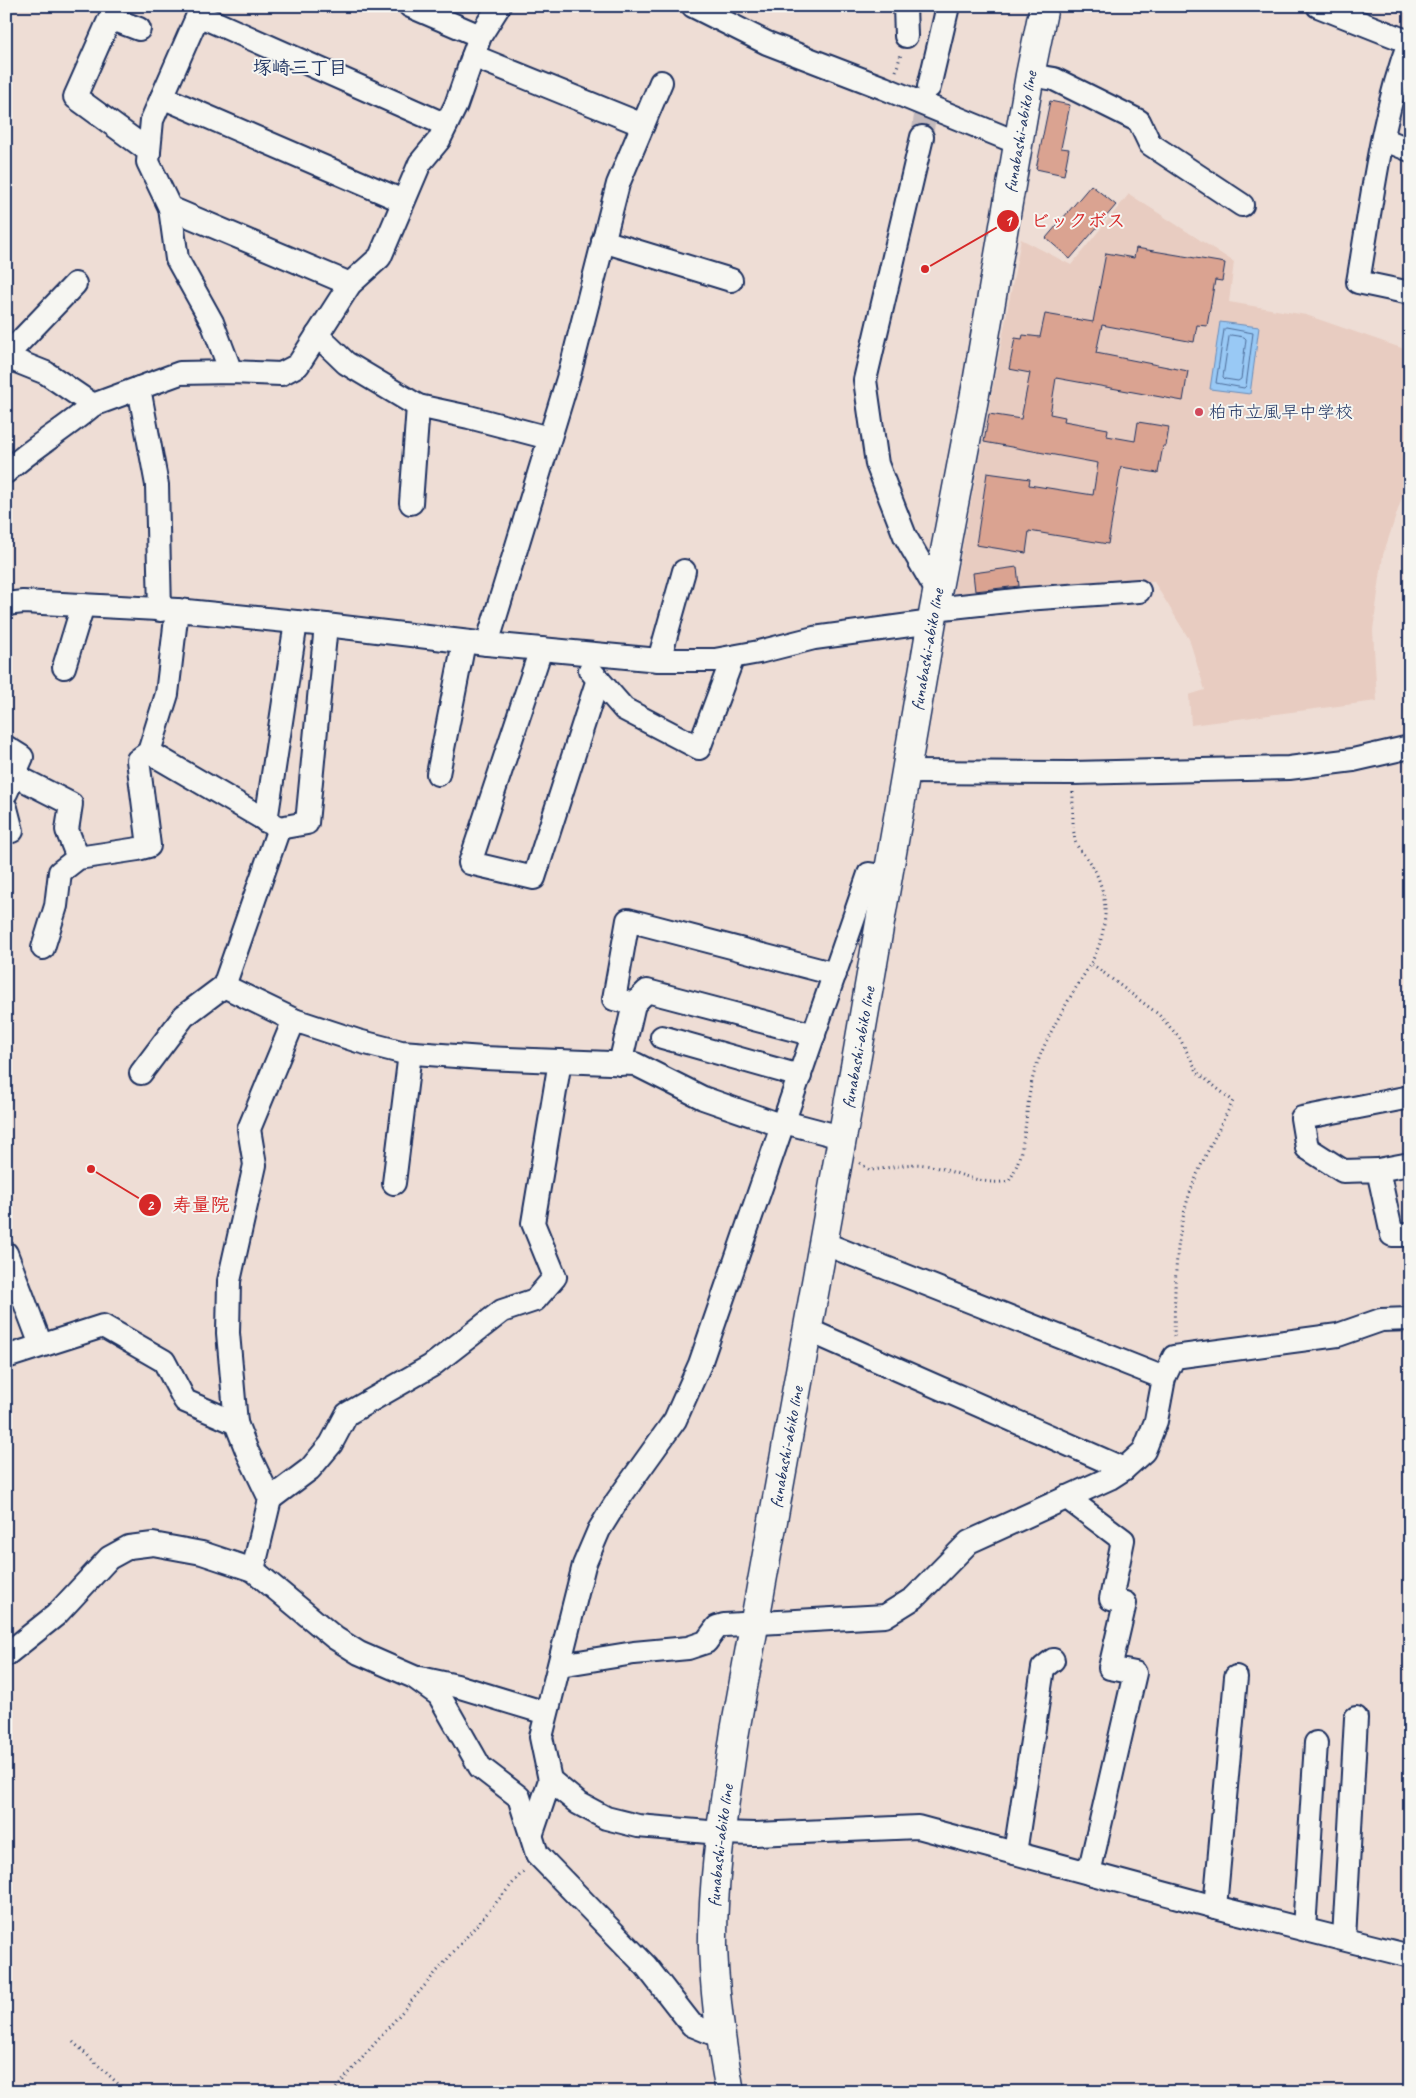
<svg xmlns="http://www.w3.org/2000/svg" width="1416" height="2098" viewBox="0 0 1416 2098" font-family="Caveat,'Klee One',sans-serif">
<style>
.built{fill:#e8ccc1}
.water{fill:#99c9f5;stroke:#678bb9}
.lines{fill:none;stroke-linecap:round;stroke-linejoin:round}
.shore{stroke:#4d6d9a;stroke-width:1}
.building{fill:#daa391;stroke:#1b2f5e}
.minor-tunnel{stroke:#c4babd;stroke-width:22;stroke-dasharray:22 11;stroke-linecap:butt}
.minor-casing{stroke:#1b2f5e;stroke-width:26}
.major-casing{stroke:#1b2f5e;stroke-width:31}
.path{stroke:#1b2f5e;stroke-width:3;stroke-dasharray:1 4;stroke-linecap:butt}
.minor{stroke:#f6f6f2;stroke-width:22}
.major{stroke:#f6f6f2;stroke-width:28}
.poi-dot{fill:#d1495b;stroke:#f6f6f2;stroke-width:2}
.labels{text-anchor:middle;stroke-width:4;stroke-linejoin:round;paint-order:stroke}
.street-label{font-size:18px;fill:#1b2f5e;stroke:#f6f6f2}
.poi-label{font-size:18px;fill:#1b2f5e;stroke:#f6f6f2;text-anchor:start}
.neighbourhood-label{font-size:19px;font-weight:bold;fill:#1b2f5e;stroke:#f6f6f2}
.leader{fill:none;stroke:#d62828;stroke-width:2}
.callout-dot{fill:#d62828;stroke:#f6f6f2;stroke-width:2}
.mark-label{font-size:15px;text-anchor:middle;font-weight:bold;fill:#fff}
.callout-label{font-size:19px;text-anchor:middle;font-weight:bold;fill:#d62828;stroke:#f6f6f2;stroke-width:4;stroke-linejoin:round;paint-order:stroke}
</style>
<rect width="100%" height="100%" fill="#eeddd5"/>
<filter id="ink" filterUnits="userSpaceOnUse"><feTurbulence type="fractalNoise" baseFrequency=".02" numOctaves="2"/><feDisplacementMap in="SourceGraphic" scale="10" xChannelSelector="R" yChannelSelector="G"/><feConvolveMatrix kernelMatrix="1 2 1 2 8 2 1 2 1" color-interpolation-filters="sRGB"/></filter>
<g filter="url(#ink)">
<path class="built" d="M1129,194L1234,262L1229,302L1306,315L1410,351V473L1383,555L1373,630L1377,701L1191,725L1189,695L1205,690L1189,639L1154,582L953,597L1021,239L1071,265Z"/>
<path class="water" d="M1220,322L1259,327L1250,394L1210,389Z"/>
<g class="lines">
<g class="shore">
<path d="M1226,328L1253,333L1246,386L1244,388L1216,383L1224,330Z"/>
<path d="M1231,335L1244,337L1246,339L1241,379L1238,381L1225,379L1223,377L1229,337Z"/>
</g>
</g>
<g class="building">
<path d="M1050,101L1070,105L1061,148L1069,149L1064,175L1036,169Z"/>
<path d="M1091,185L1116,205L1070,259L1046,238Z"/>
<path d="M1136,248L1225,263L1222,281L1215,280L1207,326L1197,325L1194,342L1102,325L1096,353L1188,371L1183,401L1056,378L1050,414L1065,417L1064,421L1108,429L1107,436L1135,441L1138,422L1169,427L1166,446H1163L1158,473L1121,467L1108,544L1029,531L1026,553L976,545L987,473L1030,479L1029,485L1093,495L1098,463L984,442L989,414L1021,419L1030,373L1009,369L1015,338L1022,339L1023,335L1040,337L1045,314L1093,322L1106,253L1134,258Z"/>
<path d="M1017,567L1019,586L975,591L973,573Z"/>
</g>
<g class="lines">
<path class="minor-tunnel" d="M922,137L929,87"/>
<g class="minor-casing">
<g id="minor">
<path d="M202,6L152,120L148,162L170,208L177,259L212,322L231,372"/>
<path d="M410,6L480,36"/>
<path d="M693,6L767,43L884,88L1018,143"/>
<path d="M905,6L906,36"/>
<path d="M1318,6L1409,42"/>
<path d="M198,15L446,125"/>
<path d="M139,29L110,18L75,97L149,151"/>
<path d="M1410,39C1381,117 1372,201 1358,282L1410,293"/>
<path d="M473,56L643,125"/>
<path d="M1030,75L1054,79L1139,121L1150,144L1242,205"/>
<path d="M929,87L948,6"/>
<path d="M162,97L403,201"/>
<path d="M922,137L865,380L877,464L905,536L938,593"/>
<path d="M1383,139L1410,150"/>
<path d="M170,208L350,284"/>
<path d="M603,241L731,280"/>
<path d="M317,335L346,363L418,406L469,417L549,438"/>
<path d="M6,356L75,284"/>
<path d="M6,357L46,373L93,405L180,373L231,372L281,374L298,365L350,284L380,257L420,163L439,140L456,105L480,36L499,6"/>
<path d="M139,388L157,485L160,610"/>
<path d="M6,472C33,447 65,429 93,405"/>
<path d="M411,503L418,406"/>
<path d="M6,604L23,602L177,610L326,625L487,644L659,660H715L759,652L814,638L932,622"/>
<path d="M934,609L1025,599L1139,591"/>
<path d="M487,644L570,372L618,184L661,82"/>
<path d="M541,649L470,863L534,878L598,679"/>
<path d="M659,660L684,571"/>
<path d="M64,667L83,605"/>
<path d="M590,670L624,709L699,748L733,657"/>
<path d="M6,747L22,757L6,793"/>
<path d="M906,772L1072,773L1289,768L1353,760L1410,747"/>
<path d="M438,774L464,642"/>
<path d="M14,775L71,804L67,830L78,858"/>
<path d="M6,808L12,831L6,832"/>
<path d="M266,821L296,622"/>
<path d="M279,828L307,823L326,625"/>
<path d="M43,948L56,906L60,872L78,858L138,849L149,846L138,760L149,752L167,694L177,610"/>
<path d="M224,986L294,1020L358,1041L401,1052L483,1058L635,1064L703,1098L783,1126"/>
<path d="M634,1004L647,991L814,1035"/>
<path d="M662,1037L800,1076"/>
<path d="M620,1064L634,1004L614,999L628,920L835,974"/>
<path d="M141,1073L184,1016L224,986L279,828L149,752"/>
<path d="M1410,1097L1302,1118L1307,1148L1343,1171L1378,1170L1392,1235H1410"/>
<path d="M784,1122L841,1137"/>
<path d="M1378,1170L1410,1164"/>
<path d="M394,1183L410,1053"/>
<path d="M823,1243L1164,1378"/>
<path d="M6,1253L41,1345"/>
<path d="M808,1330L1124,1469"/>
<path d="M6,1357L103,1326L164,1361L185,1401L236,1423"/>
<path d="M1066,1497L1123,1540L1111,1599L1125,1603L1110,1668L1135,1673L1089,1873"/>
<path d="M270,1499L310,1469L331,1444L347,1414L431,1366L502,1311L535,1300L555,1277L533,1223L560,1061"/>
<path d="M253,1570L270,1499L247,1451L236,1423L228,1333L229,1281L255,1165L249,1129L294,1020"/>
<path d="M6,1655L56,1615L109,1558L129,1547L153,1544L202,1553L253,1570L335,1638L359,1653L414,1677L439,1695L480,1767L519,1797L537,1854L646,1966L692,2025L719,2036"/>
<path d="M560,1665L634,1653L688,1648L706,1642L717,1627L724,1625L885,1616L914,1598L969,1542L1110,1478L1124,1469L1144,1451L1156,1421L1164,1378L1174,1357L1338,1335L1381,1320L1410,1319"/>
<path d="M420,1678L457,1686L546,1713"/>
<path d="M550,1780L578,1803L606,1818L638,1826L720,1833L755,1834L918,1827L1215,1907L1410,1956"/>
<path d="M532,1833L550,1780L541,1737L584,1565L599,1530L617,1501L675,1420L700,1364L869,874L888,877"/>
<path d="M1015,1853L1043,1668L1053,1660"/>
<path d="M1215,1907L1236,1677"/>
<path d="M1304,1929L1316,1743"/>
<path d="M1344,1939L1356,1718"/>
</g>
</g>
<g class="major-casing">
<g id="major">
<path id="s1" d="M730,2092C721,2044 715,1996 713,1948C712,1875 725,1802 735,1731L858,1050L934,609L977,383L1030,75L1044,6"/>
</g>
</g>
<g class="path">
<path d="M896,71L901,54"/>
<path d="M1092,964L1158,1014L1179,1037L1198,1073L1233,1101C1219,1129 1203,1158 1192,1187C1174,1235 1175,1288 1174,1339"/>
<path d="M860,1163L870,1170C889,1169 907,1162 925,1165C954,1169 980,1187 1009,1181C1030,1147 1023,1104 1036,1067C1044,1043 1058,1018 1071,996C1088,967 1102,952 1105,916C1106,899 1100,879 1092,865C1087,856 1077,850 1075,840C1072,825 1073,807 1073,791"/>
<path d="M73,2042L127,2092"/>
<path d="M333,2092L525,1869"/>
</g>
<use href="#minor" class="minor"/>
<use href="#major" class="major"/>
</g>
</g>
<circle class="poi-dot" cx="1199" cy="412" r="5"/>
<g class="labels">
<g class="street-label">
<text dy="6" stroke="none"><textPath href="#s1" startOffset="1988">funabashi-abiko line</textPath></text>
<text dy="6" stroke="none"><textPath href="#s1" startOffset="1462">funabashi-abiko line</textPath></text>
<text dy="6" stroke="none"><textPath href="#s1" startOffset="1058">funabashi-abiko line</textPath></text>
<text dy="6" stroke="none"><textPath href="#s1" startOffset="652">funabashi-abiko line</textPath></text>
<text dy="6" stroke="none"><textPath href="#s1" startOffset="248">funabashi-abiko line</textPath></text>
</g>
<g class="poi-label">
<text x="1209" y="418">柏市立風早中学校</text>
</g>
<g class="neighbourhood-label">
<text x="300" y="74">塚崎三丁目</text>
</g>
</g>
<path class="leader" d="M925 269L1008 221M91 1169L150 1205"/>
<g class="callout-dot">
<circle cx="925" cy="269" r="5"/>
<circle cx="91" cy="1169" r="5"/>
<circle cx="1008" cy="221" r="12"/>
<circle cx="150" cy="1205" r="12"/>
</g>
<g class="mark-label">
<text x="1008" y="226">1</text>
<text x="150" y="1210">2</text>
</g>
<g class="callout-label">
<text x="1078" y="227">ビックボス</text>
<text x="201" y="1211">寿量院</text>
</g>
<rect width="1416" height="2098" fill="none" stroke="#f6f6f2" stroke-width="25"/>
<rect x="12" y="12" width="1391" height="2073" fill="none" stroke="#1b2f5e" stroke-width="2" filter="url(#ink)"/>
</svg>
